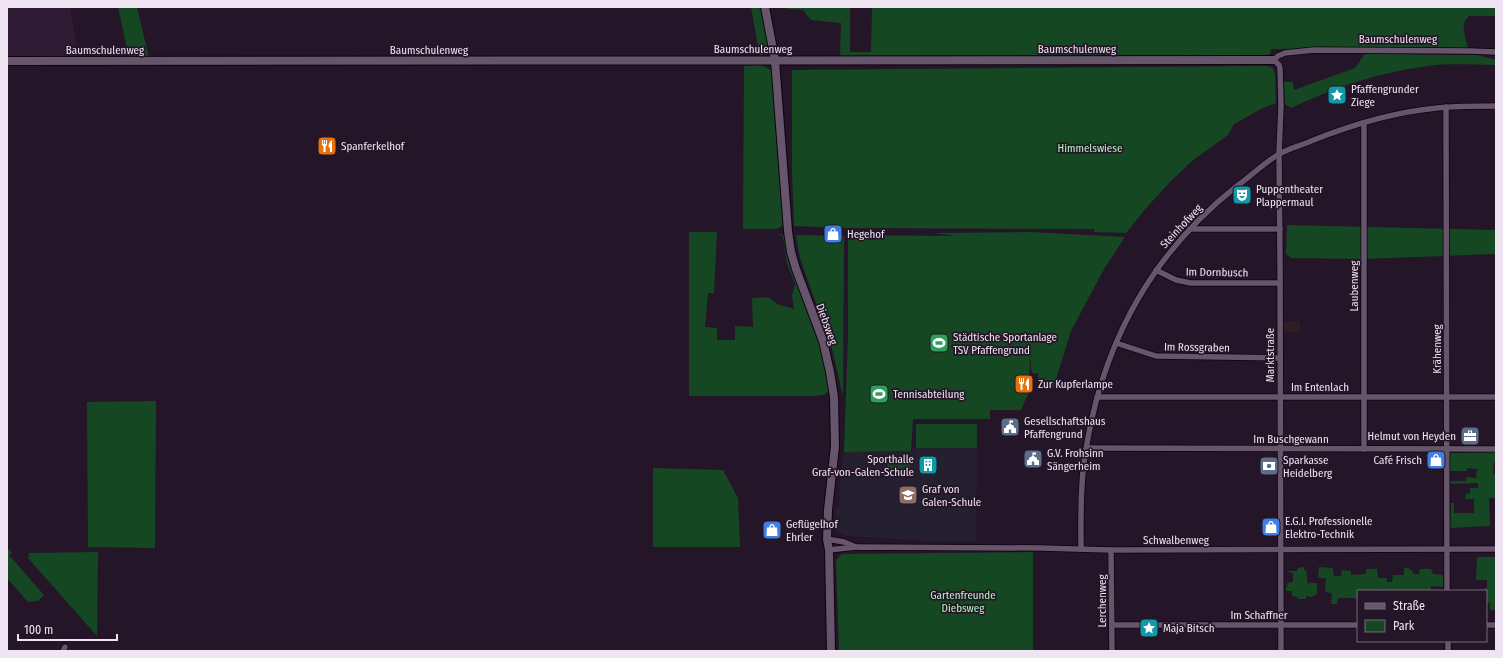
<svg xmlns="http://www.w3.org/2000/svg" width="1503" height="658" viewBox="0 0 1503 658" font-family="'Fira Sans Condensed',sans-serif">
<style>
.built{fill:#2f1b34}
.industrial{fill:#301d21}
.education{fill:#252030}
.green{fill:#154822}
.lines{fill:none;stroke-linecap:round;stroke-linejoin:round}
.street-casing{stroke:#0e0211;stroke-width:7}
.secondary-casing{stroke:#0e0211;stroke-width:10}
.street{stroke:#67556c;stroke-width:5.5}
.secondary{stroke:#67556c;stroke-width:8}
.labels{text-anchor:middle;stroke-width:3.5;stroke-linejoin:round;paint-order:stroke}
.street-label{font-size:11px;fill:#efe4f1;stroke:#251529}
.poi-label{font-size:11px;fill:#efe4f1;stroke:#251529;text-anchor:start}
.park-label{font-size:11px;fill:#acfbb8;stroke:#251529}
</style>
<rect width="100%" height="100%" fill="#251529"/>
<path class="built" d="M7,7H70L79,60L7,58Z"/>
<path class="industrial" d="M1300,321V332H1280V322Z"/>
<path class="education" d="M916,448H977L976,541H930L849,536L840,533L835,528L836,507L839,508L840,482L844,452L911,451Z"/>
<g class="green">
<path d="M118,7H137L149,58H129Z"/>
<path d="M751,7H761C763,17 770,40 767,50C766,53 762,55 760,57Z"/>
<path d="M787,7H850V52H871L872,7H1496V16H1469C1459,24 1466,37 1468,48L1271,49L1270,54L1261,56L840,57L841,23L811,20L803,10L787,9Z"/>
<path d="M1365,54L1462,55H1477L1496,60V65C1474,65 1450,63 1428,66C1380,72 1335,87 1291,108L1285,104L1284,82H1293L1294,90L1355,68Z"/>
<path d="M753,65H761L771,70L772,75L784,225L777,229H743L744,66Z"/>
<path d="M1266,66L1273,68L1275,74L1276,103L1261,109L1234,124L1228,135L1192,161L1170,182L1148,206L1126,233L1094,232V229L846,228L794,226L792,170V70Z"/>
<path d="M1287,225L1496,230V254L1363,259L1291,258L1286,254Z"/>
<path d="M689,232H717L714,293H708L705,327L717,328V340H735V326L753,327L752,298L768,297L777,304L794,309L792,295L795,284L787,263L783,237L778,234L783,235L786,238L796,281L821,347L829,391L824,395L813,396H689Z"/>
<path d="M1030,232L1125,237L1104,269L1071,331L1053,389L1039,388L1038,373L1033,374L1031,369L1030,351L1029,392L1021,410H990V419H913L911,451L844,452L848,335V235L956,236L934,233Z"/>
<path d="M796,235L844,236L843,396L832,349L800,258Z"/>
<path d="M156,401L155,548L88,547L87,402Z"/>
<rect x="916" y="424" width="61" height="24"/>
<path d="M1496,452V462H1494L1493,474H1496V498H1489L1490,526L1450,528L1451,503H1454V513H1474V499H1465L1466,493L1470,494V488H1478V483L1450,484V481H1466L1467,477L1476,478L1477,469L1467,468V471H1450V453Z"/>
<path d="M887,460H910V473H888Z"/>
<path d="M653,468L723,470L738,498L740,547H653Z"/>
<path d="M7,548L12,553L9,555L44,595L38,601L28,602L7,578Z"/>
<path d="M98,552L97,636L28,558L29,553Z"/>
<path d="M1033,552V651H839L836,560L842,554Z"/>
<path d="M1477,557H1496V610H1490V603H1486L1485,588H1487V580H1476Z"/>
<path d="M1304,567V570H1306L1308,584L1311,583H1317V594L1311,597L1306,596V599H1298L1297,597L1292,596V591H1286L1287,583L1293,582V573L1287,571H1297L1298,568Z"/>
<path d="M1319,567L1333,568L1334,576H1341L1342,570L1351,571V575L1366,574V569H1377L1378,578H1387V582H1392L1393,575H1404V568H1409L1410,570H1412L1413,574H1419L1420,569H1431L1433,574L1443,575V587L1431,586V591H1379L1378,586V591H1358V598H1338L1337,604H1331L1332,594L1325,591L1326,578H1318Z"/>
</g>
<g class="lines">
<g class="street-casing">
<g id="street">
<path d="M1446,107L1447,591"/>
<path d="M1364,123V449"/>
<path d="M1190,229H1280"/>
<path d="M1156,270L1176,280L1191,283H1280"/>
<path d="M1116,343L1156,356L1280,358"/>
<path d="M1097,397H1496"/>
<path d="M1087,448L1496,449"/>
<path d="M827,539L844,542L856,547"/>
<path d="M1081,549C1081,520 1080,491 1084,463C1099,351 1148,256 1237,186C1251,176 1264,163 1279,154C1288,149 1300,146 1311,141C1351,125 1394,112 1437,108C1457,106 1477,106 1496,106"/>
<path d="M829,550L856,547L1041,548L1111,550L1496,549"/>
<path d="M1111,550L1112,651"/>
<path d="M1112,625H1358"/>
<path d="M1486,625H1496"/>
<path d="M1448,641V651"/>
<path d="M63,651L65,647"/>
<path d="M1281,651L1280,261L1279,154L1281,106L1280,68L1279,65L1274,60L1278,56L1285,53L1314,50L1470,51L1496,52"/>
</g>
</g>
<g class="secondary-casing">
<g id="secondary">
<path d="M765,7L775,60L788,231L791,252L796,269L823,341L830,372L834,397L835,446L828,510L827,539L829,550L831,651"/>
<path d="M7,61L1274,60"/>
</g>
</g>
<use href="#street" class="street"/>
<use href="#secondary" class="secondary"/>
</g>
<defs>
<g id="sight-square" transform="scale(1)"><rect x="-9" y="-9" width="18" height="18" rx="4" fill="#0f9aa8" stroke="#251529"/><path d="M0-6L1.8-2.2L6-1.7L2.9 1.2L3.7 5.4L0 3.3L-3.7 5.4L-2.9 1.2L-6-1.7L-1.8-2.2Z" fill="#fff"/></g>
<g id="restaurant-square" transform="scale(1)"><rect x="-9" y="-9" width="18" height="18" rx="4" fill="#e8710a" stroke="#251529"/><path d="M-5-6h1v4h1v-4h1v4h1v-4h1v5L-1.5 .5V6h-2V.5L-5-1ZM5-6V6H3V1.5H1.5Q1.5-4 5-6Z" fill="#fff"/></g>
<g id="theatre-square" transform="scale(1)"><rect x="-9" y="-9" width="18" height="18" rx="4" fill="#0f9aa8" stroke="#251529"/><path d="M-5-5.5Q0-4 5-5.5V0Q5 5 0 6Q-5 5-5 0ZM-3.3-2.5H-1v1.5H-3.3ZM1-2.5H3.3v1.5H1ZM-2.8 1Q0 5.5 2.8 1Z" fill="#fff"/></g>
<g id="shop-square" transform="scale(1)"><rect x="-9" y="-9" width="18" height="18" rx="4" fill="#3f7fe0" stroke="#251529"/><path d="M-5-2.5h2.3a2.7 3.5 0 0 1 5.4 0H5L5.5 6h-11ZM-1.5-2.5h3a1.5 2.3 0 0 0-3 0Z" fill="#fff"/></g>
<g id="stadium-square" transform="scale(1)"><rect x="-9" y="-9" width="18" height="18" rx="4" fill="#2e9e5b" stroke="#251529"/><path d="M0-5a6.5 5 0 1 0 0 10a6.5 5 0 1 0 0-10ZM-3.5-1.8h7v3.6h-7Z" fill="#fff"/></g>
<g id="civic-square" transform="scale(1)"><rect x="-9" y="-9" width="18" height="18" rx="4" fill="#5c6f8a" stroke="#251529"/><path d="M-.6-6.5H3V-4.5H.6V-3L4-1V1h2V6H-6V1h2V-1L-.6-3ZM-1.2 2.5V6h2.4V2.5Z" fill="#fff"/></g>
<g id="office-square" transform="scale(1)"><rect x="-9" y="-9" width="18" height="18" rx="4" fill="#5c6f8a" stroke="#251529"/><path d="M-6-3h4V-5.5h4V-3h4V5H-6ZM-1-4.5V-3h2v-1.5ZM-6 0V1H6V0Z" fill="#fff"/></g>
<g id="building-square" transform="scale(1)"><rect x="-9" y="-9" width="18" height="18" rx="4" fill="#0f9aa8" stroke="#251529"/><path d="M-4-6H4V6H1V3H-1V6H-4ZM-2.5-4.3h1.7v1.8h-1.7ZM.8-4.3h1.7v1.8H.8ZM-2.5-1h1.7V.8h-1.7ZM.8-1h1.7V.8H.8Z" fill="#fff"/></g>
<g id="bank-square" transform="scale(1)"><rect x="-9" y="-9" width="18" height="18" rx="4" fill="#5c6f8a" stroke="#251529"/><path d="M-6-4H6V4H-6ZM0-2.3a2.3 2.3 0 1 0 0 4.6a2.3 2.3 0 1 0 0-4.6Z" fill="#fff"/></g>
<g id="school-square" transform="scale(1)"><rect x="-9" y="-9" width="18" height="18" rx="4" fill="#8d6e63" stroke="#251529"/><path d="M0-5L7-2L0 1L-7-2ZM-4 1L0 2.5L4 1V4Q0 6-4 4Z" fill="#fff"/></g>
</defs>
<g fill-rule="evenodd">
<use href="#sight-square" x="1337" y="95"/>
<use href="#restaurant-square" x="327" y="146"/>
<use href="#theatre-square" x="1242" y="195"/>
<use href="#shop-square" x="833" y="234"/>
<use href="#stadium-square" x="939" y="343"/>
<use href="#restaurant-square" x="1024" y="384"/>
<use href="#stadium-square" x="879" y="394"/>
<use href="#civic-square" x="1010" y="427"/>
<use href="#office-square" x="1470" y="436"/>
<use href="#civic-square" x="1033" y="459"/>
<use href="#shop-square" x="1436" y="460"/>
<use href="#building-square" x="928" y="465"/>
<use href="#bank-square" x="1269" y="466"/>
<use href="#school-square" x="908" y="495"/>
<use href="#shop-square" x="1271" y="527"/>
<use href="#shop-square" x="772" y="530"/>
<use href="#sight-square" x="1149" y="628"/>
</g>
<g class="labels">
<g class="street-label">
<text x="1398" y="43">Baumschulenweg</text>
<text x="753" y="53">Baumschulenweg</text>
<text x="1077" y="53">Baumschulenweg</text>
<text x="105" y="54">Baumschulenweg</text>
<text x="429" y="54">Baumschulenweg</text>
<text transform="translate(1181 226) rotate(-47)" y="4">Steinhofweg</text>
<text transform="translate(1217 272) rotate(1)" y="4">Im Dornbusch</text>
<text transform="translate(1354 286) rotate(-90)" y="4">Laubenweg</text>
<text transform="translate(827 324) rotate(70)" y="4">Diebsweg</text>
<text transform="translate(1197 347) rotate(1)" y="4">Im Rossgraben</text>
<text transform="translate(1437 349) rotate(-90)" y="4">Krähenweg</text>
<text transform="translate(1270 355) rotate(-90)" y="4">Marktstraße</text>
<text x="1320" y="391">Im Entenlach</text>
<text x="1291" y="443">Im Buschgewann</text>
<text x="1176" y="544">Schwalbenweg</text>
<text transform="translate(1102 601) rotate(-90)" y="4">Lerchenweg</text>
<text x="1259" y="619">Im Schaffner</text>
</g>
<g class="poi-label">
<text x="1351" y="93">Pfaffengrunder<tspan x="1351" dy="13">Ziege</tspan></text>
<text x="341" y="150">Spanferkelhof</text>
<text x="1256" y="193">Puppentheater<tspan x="1256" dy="13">Plappermaul</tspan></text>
<text x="847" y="238">Hegehof</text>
<text x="953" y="341">Städtische Sportanlage<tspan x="953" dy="13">TSV Pfaffengrund</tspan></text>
<text x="1038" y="388">Zur Kupferlampe</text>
<text x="893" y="398">Tennisabteilung</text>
<text x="1024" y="425">Gesellschaftshaus<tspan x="1024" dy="13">Pfaffengrund</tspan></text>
<text x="1456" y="440" text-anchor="end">Helmut von Heyden</text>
<text x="1047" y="457">G.V. Frohsinn<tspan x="1047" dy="13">Sängerheim</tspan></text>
<text x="914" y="463" text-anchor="end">Sporthalle<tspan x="914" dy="13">Graf-von-Galen-Schule</tspan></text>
<text x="1283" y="464">Sparkasse<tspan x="1283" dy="13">Heidelberg</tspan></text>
<text x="1422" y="464" text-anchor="end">Café Frisch</text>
<text x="922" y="493">Graf von<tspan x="922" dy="13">Galen-Schule</tspan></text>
<text x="1285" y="525">E.G.I. Professionelle<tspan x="1285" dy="13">Elektro-Technik</tspan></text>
<text x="786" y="528">Geflügelhof<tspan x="786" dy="13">Ehrler</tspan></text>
<text x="1163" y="632">Maja Bitsch</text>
</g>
<g class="park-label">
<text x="1090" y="152">Himmelswiese</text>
<text x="963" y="599">Gartenfreunde<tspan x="963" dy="13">Diebsweg</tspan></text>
</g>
</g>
<rect width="1503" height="658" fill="none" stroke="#efe4f1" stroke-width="16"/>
<rect x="1357" y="590" width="130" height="52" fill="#251529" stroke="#766879"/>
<rect x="1365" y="603" width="20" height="6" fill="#67556c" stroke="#766879"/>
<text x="1393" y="610" font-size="12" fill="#efe4f1">Straße</text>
<rect x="1365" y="620" width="20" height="12" fill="#154822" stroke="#766879"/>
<text x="1393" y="630" font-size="12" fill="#efe4f1">Park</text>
<path d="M18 634v6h99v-6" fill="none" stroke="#efe4f1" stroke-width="2"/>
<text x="24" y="634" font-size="12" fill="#efe4f1" stroke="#251529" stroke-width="3" paint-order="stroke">100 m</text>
</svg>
